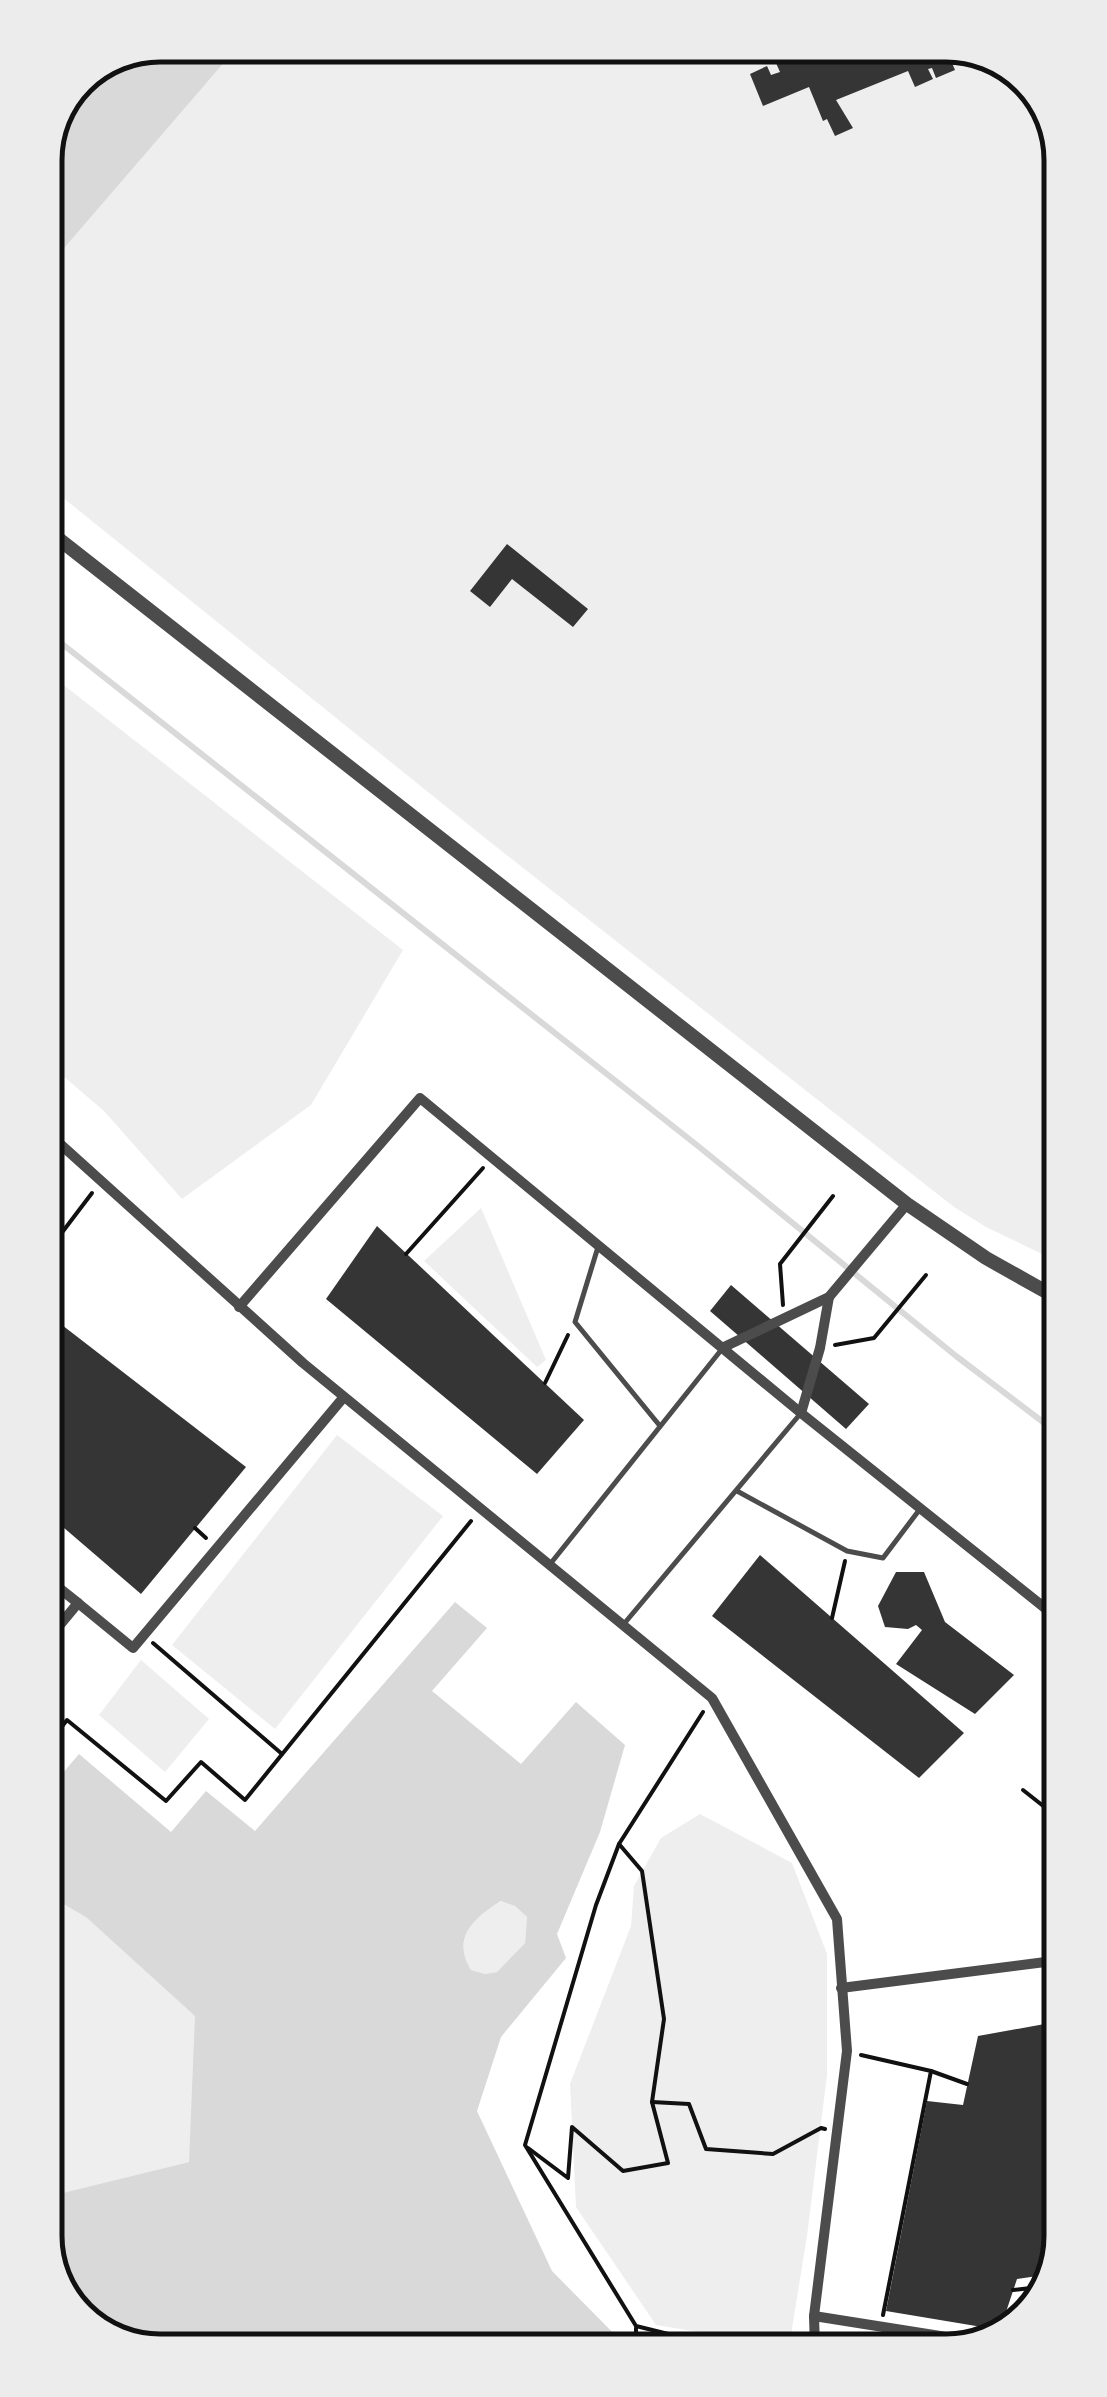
<svg xmlns="http://www.w3.org/2000/svg" width="1107" height="2397" viewBox="0 0 1107 2397" font-family="'Nunito Sans',sans-serif">
<style>
.green{fill:#eee}
.water{fill:#d9d9d9;fill-rule:evenodd}
.lines{fill:none;stroke-linecap:round;stroke-linejoin:round}
.stream{stroke:#d9d9d9;stroke-width:6}
.building{fill:#353535}
.path{stroke:#111;stroke-width:4}
.service{stroke:#4c4c4c;stroke-width:5}
.minor{stroke:#4c4c4c;stroke-width:10}
.tertiary{stroke:#4c4c4c;stroke-width:14}
.rim{fill:none;stroke:#111;stroke-width:5}
</style>
<rect width="100%" height="100%" fill="#fff"/>
<g class="green">
<path d="M161,45H954L1017,69L1056,123L1059,1262L986,1227L954,1207L485,838L46,484L45,154L79,78Z"/>
<path d="M47,672L403,950L311,1105L182,1199L104,1111L48,1063Z"/>
<path d="M481,1208L546,1360L537,1367L424,1261Z"/>
<path d="M337,1435L443,1516L275,1729L172,1645Z"/>
<path d="M141,1660L209,1719L165,1772L99,1715Z"/>
<path d="M700,1814L792,1863L827,1954V2075L807,2236L789,2347L656,2325L576,2207L570,2084L631,1926L634,1886L661,1838Z"/>
<path d="M50,1891L161,1969L195,2015L196,2081L189,2162L51,2197Z"/>
<path d="M502,1901L515,1906L527,1917L525,1943L497,1972L485,1974L471,1970C452,1937 472,1918 502,1901Z"/>
</g>
<g class="water">
<path d="M161,45H239L46,269L45,154L79,78Z"/>
<path d="M455,1602L487,1628L432,1691L521,1764L576,1702L625,1745L600,1832L557,1934L566,1958L501,2037L477,2111L552,2271L628,2348L153,2352L91,2328L51,2274V2196L189,2162L195,2016L86,1917L50,1896V1788L79,1754L171,1832L206,1791L255,1831ZM501,1901L515,1906L527,1917L525,1943L497,1972L485,1974L471,1970C452,1938 472,1919 501,1901Z"/>
</g>
<g class="lines">
<path class="stream" d="M47,632L698,1146L956,1356L1060,1435"/>
</g>
<g class="building">
<path d="M819,45H829L831,51L847,45H918L925,60L947,51L955,70L936,78L932,68L928,69L933,79L915,87L908,71L836,100L853,128L835,136L827,119L823,121L809,87L763,106L750,74L767,66L771,75L780,72L776,63Z"/>
<path d="M507,544L588,609L573,627L512,579L490,607L470,591Z"/>
<path d="M377,1226L584,1420L537,1474L326,1299Z"/>
<path d="M731,1285L869,1404L846,1429L710,1311Z"/>
<path d="M49,1315L246,1467L141,1594L49,1515Z"/>
<path d="M760,1555L964,1733L919,1778L712,1616Z"/>
<path d="M896,1572H924L945,1622L1014,1675L975,1714L896,1664L922,1630L916,1625L908,1629L885,1627L878,1606Z"/>
<path d="M1061,2021L1062,2237L1051,2274L1017,2279L1000,2330L886,2311L927,2101L963,2105L978,2036Z"/>
</g>
<g class="lines">
<g class="path">
<path d="M48,1251L92,1193"/>
<path d="M406,1254L483,1168"/>
<path d="M783,1305L780,1264L833,1196"/>
<path d="M835,1345L874,1338L926,1275"/>
<path d="M545,1383L568,1335"/>
<path d="M49,1524L53,1519"/>
<path d="M195,1528L206,1538"/>
<path d="M832,1618L845,1561"/>
<path d="M153,1643L282,1754"/>
<path d="M703,1712L619,1844L596,1905L525,2145L636,2326L725,2348"/>
<path d="M50,1742L67,1720L166,1801L201,1762L245,1800L471,1521"/>
<path d="M1023,1790L1061,1820"/>
<path d="M861,2055L931,2071L883,2315"/>
<path d="M931,2071L967,2084"/>
<path d="M652,2102L689,2104L706,2149L773,2154L821,2128L825,2129"/>
<path d="M528,2148L568,2178L572,2127L623,2171L668,2163L652,2102L664,2019L642,1871L619,1844"/>
<path d="M1013,2290L1047,2286"/>
<path d="M830,2338L875,2346"/>
<path d="M636,2348V2328"/>
</g>
<g class="service">
<path d="M598,1247L575,1322L660,1426"/>
<path d="M737,1491L847,1551L883,1558L920,1509"/>
<path d="M551,1563L722,1349"/>
<path d="M623,1625L801,1413"/>
</g>
<g class="minor">
<path d="M48,1133L303,1363L712,1698L837,1919L847,2051L814,2316L815,2347"/>
<path d="M239,1307L420,1098L801,1413L1060,1620"/>
<path d="M724,1347L829,1297L907,1204"/>
<path d="M801,1413L820,1348L829,1297"/>
<path d="M49,1580L78,1603"/>
<path d="M49,1638L78,1603L133,1648L343,1398"/>
<path d="M841,1988L1061,1960"/>
<path d="M814,2316L978,2342L992,2340"/>
</g>
<path class="tertiary" d="M46,529L907,1204L986,1258L1059,1299"/>
</g>
<path d="M0 0H1107V2397H0ZM160 62H946A98 98 0 0 1 1044 160V2236A98 98 0 0 1 946 2334H160A98 98 0 0 1 62 2236V160A98 98 0 0 1 160 62Z" fill="#ececec" fill-rule="evenodd"/>
<path class="rim" d="M160 62H946A98 98 0 0 1 1044 160V2236A98 98 0 0 1 946 2334H160A98 98 0 0 1 62 2236V160A98 98 0 0 1 160 62Z"/>
</svg>
